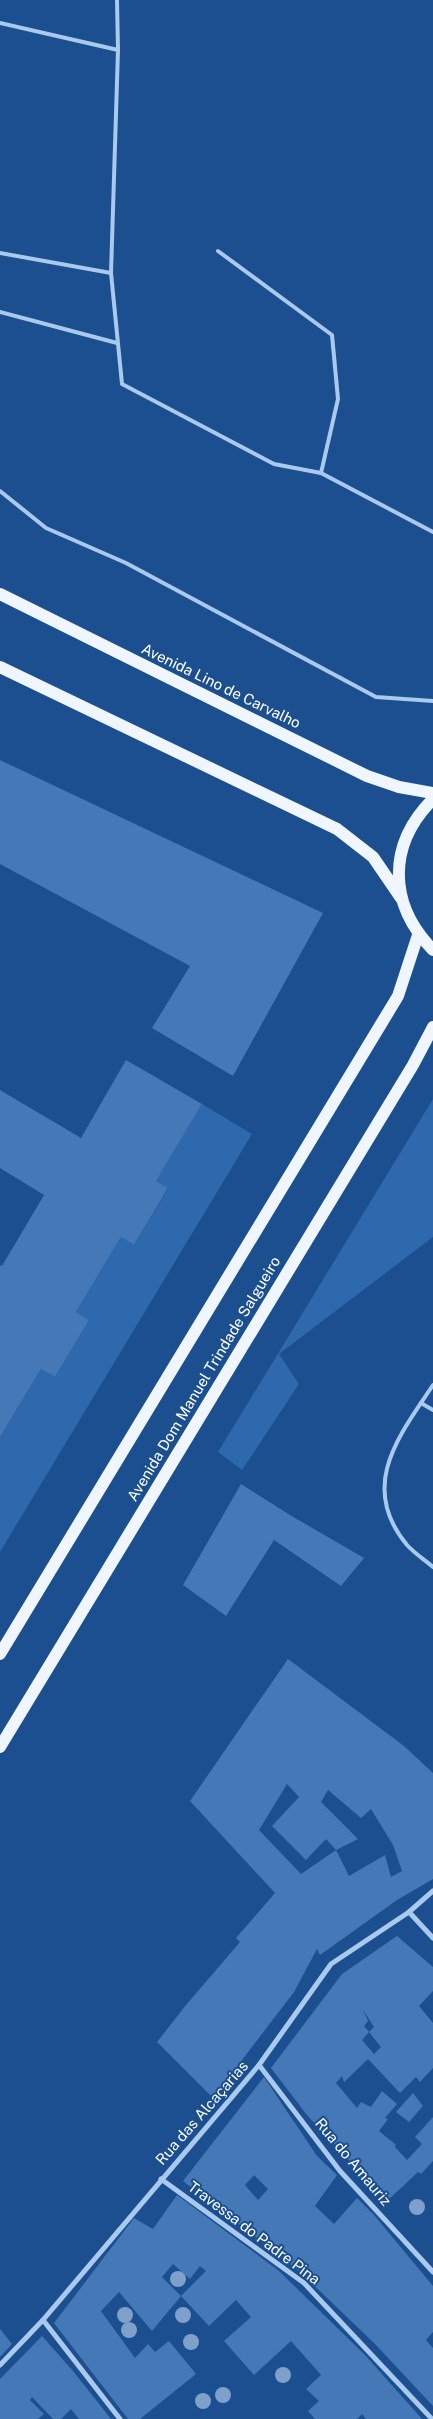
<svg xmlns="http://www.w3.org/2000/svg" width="433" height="2419" viewBox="0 0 433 2419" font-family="'Public Sans',sans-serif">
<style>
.green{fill:#2e69ad}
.building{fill:#4478b7;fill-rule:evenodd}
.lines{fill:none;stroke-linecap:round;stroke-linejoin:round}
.service{stroke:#a9c9ee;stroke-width:4}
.minor{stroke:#a9c9ee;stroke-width:5}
.primary{stroke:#f0f6ff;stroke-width:12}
.tree{fill:#7ea0ca}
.labels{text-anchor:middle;stroke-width:4;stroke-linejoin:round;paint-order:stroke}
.street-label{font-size:15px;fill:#fff;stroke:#1b4f8f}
</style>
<rect width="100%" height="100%" fill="#1b4f8f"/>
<g class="green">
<path d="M433,1099V1237L279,1354L299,1384L242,1470L218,1452Z"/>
<path d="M202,1104L252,1134L0,1552V1437L41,1369L55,1377L89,1320L76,1312L121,1237L134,1245L168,1189L156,1181Z"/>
</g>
<g class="building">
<path d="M0,760L323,913L233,1076L152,1028L190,966L0,864Z"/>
<path d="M126,1060L202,1104L156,1181L168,1188L134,1245L121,1237L76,1312L89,1320L55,1377L41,1369L0,1437V1265L2,1266L44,1195L0,1168V1090L81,1138Z"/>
<path d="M241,1484L290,1515L364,1558L341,1586L274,1540L226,1616L183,1585Z"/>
<path d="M288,1659L404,1746L433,1773V1879L397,1900L320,1955L317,1949L294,1992L213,2098L157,2042L186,2005L240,1942L236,1938L275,1893L190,1801ZM287,1784L299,1797L272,1826L306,1860L326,1839L336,1850L301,1874L259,1830ZM328,1790L361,1818L371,1809L393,1845L402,1871L391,1877L385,1855L349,1876L336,1850L358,1839L321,1802Z"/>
<path d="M397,1936L433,1967V1991L419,2006L433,2023V2068L420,2082L416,2077L400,2093L368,2059L344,2082L342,2076L336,2083L357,2108L361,2102L371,2107L382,2091L397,2104L385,2118L388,2119L379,2131L396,2145L395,2147L407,2160L422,2144L415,2137L433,2117V2161L421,2174L418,2172L387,2201L307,2115L271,2068L342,1974ZM363,2010L374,2027L369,2032L381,2047L374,2054L362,2040L369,2032L364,2026L368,2021Z"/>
<path d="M264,2077L317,2156L337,2175L315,2206L334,2224L357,2198L374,2215L433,2286V2332L426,2340L433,2348V2406L375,2344L299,2271L183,2181ZM254,2175L268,2189L258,2200L245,2185Z"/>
<path d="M413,2093L423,2106L409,2122L396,2112Z"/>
<path d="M177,2195L279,2271L365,2355L422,2419H366L362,2414L357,2419H315L308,2411L319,2401L306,2389L321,2375L291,2341L254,2375L224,2341L251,2317L236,2300L209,2326L181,2296L206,2271L200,2266L190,2279L173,2264L162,2277L181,2296L152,2331L119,2292L101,2311L135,2358L148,2344L155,2352L169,2341L196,2374L140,2419H128L54,2323L134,2218L153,2229Z"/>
<path d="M0,2329L12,2344L0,2357Z"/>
<path d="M42,2336L73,2371L111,2419H79L71,2409L61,2419H53L32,2397L30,2400L44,2414L38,2419H0V2379Z"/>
</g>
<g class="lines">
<g class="service">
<path d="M117,0L118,50"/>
<path d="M0,23L118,50L111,273"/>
<path d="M218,251L332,335L338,399L321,473"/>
<path d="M0,253L111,273L122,384L274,464L321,473L433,532"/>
<path d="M0,312L117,343"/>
<path d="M0,491L46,528L126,563L376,697L433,701"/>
<path d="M433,1385C399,1436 358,1486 407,1545C414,1553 425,1560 433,1567"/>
<path d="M421,1403L433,1410"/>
</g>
<g class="minor">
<path d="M409,1912L433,1938"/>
<path d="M259,2065L340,2171L433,2272"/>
<path d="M161,2179L304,2283L432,2419"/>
<path d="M43,2320L120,2419"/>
<path d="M0,2365L43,2320L259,2065L331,1964L409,1912L433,1891"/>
</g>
<g class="primary">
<path d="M0,594L367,776L399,787L433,793"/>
<path d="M0,667L337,829L373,857L401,898"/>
<path d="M433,799C387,845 388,904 433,950"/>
<path d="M0,1654L398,996L418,935"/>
<path d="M0,1747L413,1065L433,1027"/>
</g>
</g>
<g class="tree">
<circle cx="417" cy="2207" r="8"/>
<circle cx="178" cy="2279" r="8"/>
<circle cx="125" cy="2315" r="8"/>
<circle cx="183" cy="2315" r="8"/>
<circle cx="129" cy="2330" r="8"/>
<circle cx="191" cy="2342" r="8"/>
<circle cx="283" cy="2375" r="8"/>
<circle cx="223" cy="2395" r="8"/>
<circle cx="203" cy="2401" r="8"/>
</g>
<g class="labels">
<g class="street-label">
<text transform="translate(221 686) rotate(26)" y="5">Avenida Lino de Carvalho</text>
<text transform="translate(204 1379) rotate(-59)" y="5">Avenida Dom Manuel Trindade Salgueiro</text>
<text transform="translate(202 2113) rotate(-49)" y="5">Rua das Alcaçarias</text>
<text transform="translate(353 2162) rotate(50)" y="5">Rua do Amauriz</text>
<text transform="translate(254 2233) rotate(37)" y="5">Travessa do Padre Pina</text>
</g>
</g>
</svg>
